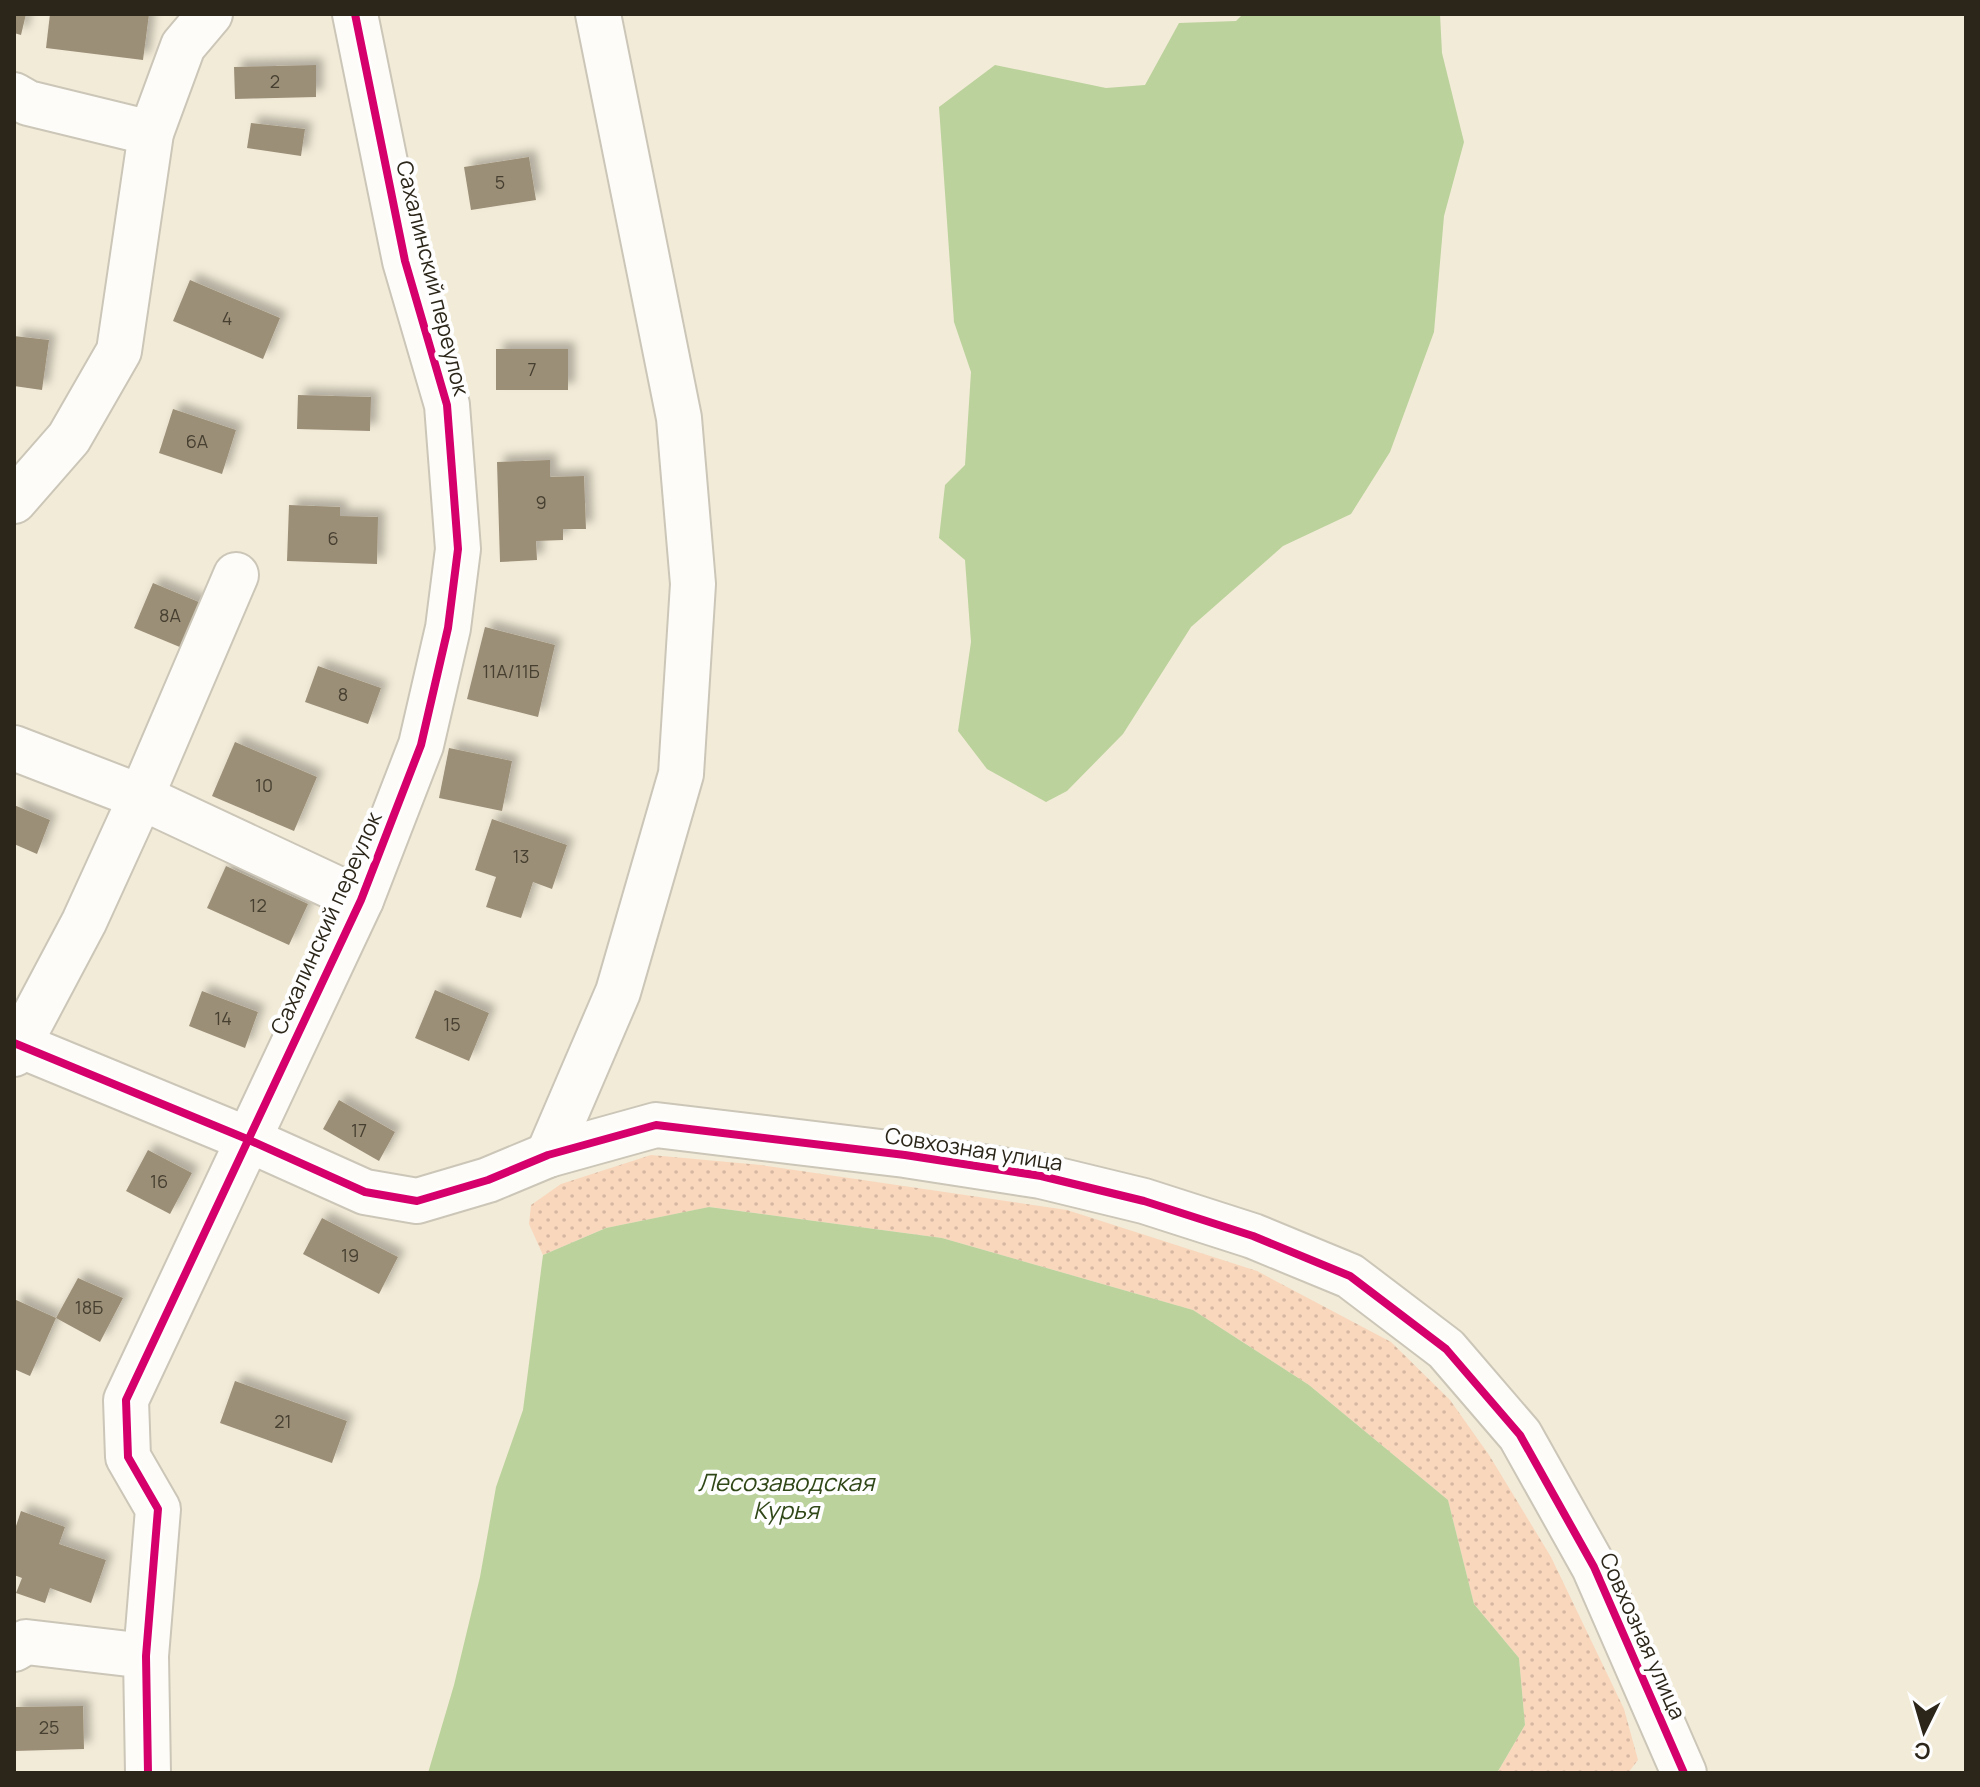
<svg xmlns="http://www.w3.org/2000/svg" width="1980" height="1787" viewBox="0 0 1980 1787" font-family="Manrope,sans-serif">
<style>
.grass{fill:url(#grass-dots)}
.water{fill:#bbd29c}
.building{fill:#9c8f78;filter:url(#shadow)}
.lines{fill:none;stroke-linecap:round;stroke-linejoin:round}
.minor-casing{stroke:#cbc6b7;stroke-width:48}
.minor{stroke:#fdfcf9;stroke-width:44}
.cycleway-casing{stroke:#fefefe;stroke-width:13}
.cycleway{stroke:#d6006c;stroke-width:8}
.labels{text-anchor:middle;stroke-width:8;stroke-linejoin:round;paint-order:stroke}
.number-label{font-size:18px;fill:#474031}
.street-label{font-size:22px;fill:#2b2619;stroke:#fefefe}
.water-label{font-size:24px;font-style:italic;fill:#304717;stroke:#fefefe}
</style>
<defs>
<pattern id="grass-dots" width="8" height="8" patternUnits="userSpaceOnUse" patternTransform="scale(2)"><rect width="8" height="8" fill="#f9d7bd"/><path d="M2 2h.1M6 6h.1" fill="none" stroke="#d6b8a2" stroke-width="1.8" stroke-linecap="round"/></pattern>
<filter id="shadow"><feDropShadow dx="7" dy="-7" stdDeviation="4" flood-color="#0004"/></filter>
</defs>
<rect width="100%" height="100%" fill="#f2ebd8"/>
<path class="grass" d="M651,1155L761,1165L1067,1210L1257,1271L1391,1342L1450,1400L1489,1455L1551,1557L1624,1709L1638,1760L1628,1773H1497L1525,1725L1519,1658L1474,1604L1448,1500L1309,1385L1193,1310L942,1238L710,1207L606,1228L543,1255L529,1224L531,1205L561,1184Z"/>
<g class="water">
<path d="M1243,14H1440L1442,53L1464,142L1444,216L1434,332L1390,452L1351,514L1283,546L1191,627L1123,734L1067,791L1046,802L987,769L958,731L971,642L965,560L939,538L945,485L965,465L971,372L954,322L939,107L995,65L1106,88L1145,85L1179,23L1236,21Z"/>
<path d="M709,1207L942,1238L1193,1310L1309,1385L1448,1500L1474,1604L1519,1658L1525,1725L1497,1773H428L454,1685L480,1577L496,1487L523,1410L543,1255L606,1228Z"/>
</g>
<g class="building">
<path d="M14,14H26L21,35L14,33Z"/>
<path d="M50,14H149L143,60L46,48Z"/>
<path d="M316,65V97L235,99L234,67Z"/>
<path d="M251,123L305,129L301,156L247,148Z"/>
<path d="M529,157L536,200L471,210L464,167Z"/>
<path d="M190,280L280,318L263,359L173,321Z"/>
<path d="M14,336L49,340L42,390L14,386Z"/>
<rect x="496" y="349" width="72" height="41"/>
<path d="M298,395L371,397L370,431L297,429Z"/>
<path d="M173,409L236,430L222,474L159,453Z"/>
<path d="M550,460V477L584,476L586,529H563V540L536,541L537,560L500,562L497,462Z"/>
<path d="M289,505L340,507V516L378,517L377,564L287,561Z"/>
<path d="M153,583L206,605L187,650L134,628Z"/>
<path d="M485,627L555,645L538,717L467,699Z"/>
<path d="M318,666L381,688L368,724L305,702Z"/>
<path d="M235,742L317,777L294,831L212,796Z"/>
<path d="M449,748L512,761L502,811L439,798Z"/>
<path d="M14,805L50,820L37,854L14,844Z"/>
<path d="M492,819L567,845L552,889L533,882L521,918L486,907L496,877L475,870Z"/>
<path d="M226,866L308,904L289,945L207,908Z"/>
<path d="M435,990L489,1013L469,1061L415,1038Z"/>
<path d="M202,991L258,1012L245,1048L189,1026Z"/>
<path d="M339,1100L395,1132L379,1161L323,1129Z"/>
<path d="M148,1150L192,1173L170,1214L126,1191Z"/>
<path d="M322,1218L398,1257L379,1294L303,1254Z"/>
<path d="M78,1278L123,1298L100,1342L56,1318Z"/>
<path d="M14,1299L56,1318L30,1376L14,1369Z"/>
<path d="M235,1381L347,1421L332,1463L220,1423Z"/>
<path d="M21,1511L65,1527L59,1544L106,1560L91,1603L50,1588L45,1603L16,1593L22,1578L14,1575V1532Z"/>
<path d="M83,1706L84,1749L14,1751V1707Z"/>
</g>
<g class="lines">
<g class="minor-casing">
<g id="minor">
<path d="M14,95L28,103L151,133"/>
<path d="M14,501L69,438L119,351L151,133L183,46L210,14"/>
<path d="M14,748L141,797L361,900"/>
<path d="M14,1043L247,1139L365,1192L417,1201L488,1180L548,1155L656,1125L905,1155L1041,1176L1144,1201L1253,1236L1350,1276L1446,1349L1520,1435L1594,1567L1684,1773"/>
<path d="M14,1054L84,922L141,797L236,575"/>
<path d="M548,1155L618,992L681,774L693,584L679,418L598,14"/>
<path d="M14,1649L26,1642L146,1656"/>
<path d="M148,1773L146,1656L158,1509L128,1457L126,1400L361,900L421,745L448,628L458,549L447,405L405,261L355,14"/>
</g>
</g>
<use href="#minor" class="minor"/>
<g class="cycleway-casing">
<g id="cycleway">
<path d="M14,1043L247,1139L365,1192L417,1201L488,1180L548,1155L656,1125L905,1155L1041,1176L1144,1201L1253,1236L1350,1276L1446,1349L1520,1435L1594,1567L1684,1773"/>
<path d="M148,1773L146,1656L158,1509L128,1457L126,1400L361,900L421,745L448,628L458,549L447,405L405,261L355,14"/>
</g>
</g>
<use href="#cycleway" class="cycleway"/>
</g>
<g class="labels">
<g class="number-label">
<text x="275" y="88">2</text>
<text x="500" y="189">5</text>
<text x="227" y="325">4</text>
<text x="532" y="376">7</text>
<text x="197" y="448">6А</text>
<text x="541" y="509">9</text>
<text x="333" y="545">6</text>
<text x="170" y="622">8А</text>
<text x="511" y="678">11А/11Б</text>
<text x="343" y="701">8</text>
<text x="264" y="792">10</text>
<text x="521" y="863">13</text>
<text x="258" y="912">12</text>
<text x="223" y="1025">14</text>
<text x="452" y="1031">15</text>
<text x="359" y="1137">17</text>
<text x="159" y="1188">16</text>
<text x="350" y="1262">19</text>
<text x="89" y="1314">18Б</text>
<text x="283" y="1428">21</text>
<text x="49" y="1734">25</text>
</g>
<g class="street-label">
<text transform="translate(433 278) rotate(76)" y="8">Сахалинский переулок</text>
<text transform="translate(326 923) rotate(-66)" y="8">Сахалинский переулок</text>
<text transform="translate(974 1149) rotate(9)" y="8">Совхозная улица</text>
<text transform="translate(1643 1636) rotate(66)" y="8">Совхозная улица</text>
</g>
<g class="water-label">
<text x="786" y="1491">Лесозаводская<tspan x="786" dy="28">Курья</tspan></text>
</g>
</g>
<rect width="1980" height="1787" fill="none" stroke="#2b2619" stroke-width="32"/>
<g transform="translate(1924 1731) rotate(185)" stroke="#fefefe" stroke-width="6" paint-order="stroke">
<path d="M0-6L14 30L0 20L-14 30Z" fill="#2b2619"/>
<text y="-12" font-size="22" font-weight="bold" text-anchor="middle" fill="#2b2619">С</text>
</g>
</svg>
